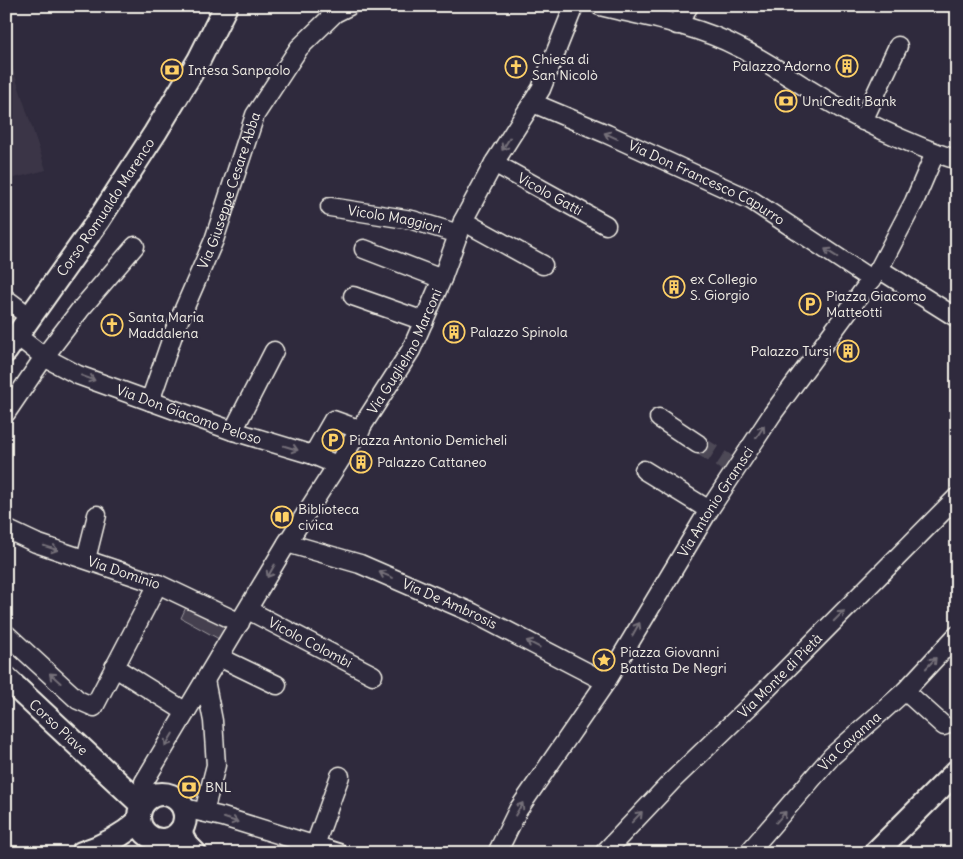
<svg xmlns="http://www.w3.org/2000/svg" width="963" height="859" viewBox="0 0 963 859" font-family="Delius,sans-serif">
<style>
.built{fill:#3b3647}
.green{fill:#454050;stroke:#9c989c}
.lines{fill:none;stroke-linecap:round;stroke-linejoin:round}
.minor-tunnel{stroke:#4d4857;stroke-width:18;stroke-dasharray:18 9;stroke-linecap:butt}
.minor-casing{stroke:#f4f1e8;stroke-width:21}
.major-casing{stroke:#f4f1e8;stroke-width:26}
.minor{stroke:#2f2a3d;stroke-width:18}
.major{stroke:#2f2a3d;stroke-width:22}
.oneway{stroke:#747079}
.labels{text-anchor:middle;stroke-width:4.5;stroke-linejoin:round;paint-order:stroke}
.poi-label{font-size:14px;fill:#f4f1e8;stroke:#2f2a3d;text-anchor:start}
.street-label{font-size:14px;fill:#f4f1e8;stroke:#2f2a3d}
</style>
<rect width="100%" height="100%" fill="#2f2a3d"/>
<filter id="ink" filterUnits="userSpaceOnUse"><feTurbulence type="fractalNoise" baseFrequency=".02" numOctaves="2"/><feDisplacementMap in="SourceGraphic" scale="10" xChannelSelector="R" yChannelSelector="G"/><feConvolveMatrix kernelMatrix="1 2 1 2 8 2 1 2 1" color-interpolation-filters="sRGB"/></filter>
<g filter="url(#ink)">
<path class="built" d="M6,48L46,170L6,180Z"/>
<path class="green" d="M187,605L227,624L219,639L181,618Z"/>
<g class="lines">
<path class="minor-tunnel" d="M698,444L727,463"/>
<g class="minor-casing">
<g id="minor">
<path d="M600,6C646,17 696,25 738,47C763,59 786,75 810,90C856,119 905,143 957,160"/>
<path d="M677,25L689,6"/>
<path id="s1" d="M533,103L607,134L751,200L872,280"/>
<path d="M863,121L898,46"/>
<path id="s2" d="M494,163L606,225"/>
<path id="s3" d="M330,207L412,220L459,234"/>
<path d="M463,221L543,265"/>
<path d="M364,249L442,279"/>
<path d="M879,269L957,318"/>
<path d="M353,296L424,321"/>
<path d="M6,299L30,317"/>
<path id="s4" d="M16,335L44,357L78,375L233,431L313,455L337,465"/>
<path id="s5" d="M150,401L174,332L214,240L255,115L299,48L335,13L349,6"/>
<path d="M6,413L44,357L80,310L135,246"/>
<path d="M659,418L698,444"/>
<path d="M233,431L274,351"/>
<path d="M313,455L333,420L361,430"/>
<path d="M644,470L709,510"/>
<path id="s6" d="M6,529L36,543L158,584L240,623"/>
<path id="s7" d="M287,543L360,564L473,613L606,682"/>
<path d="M86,559L97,515"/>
<path id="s8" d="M248,610L373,675"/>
<path d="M6,634L78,700L94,707L158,584"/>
<path d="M219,657L277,685"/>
<path d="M114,667L186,712"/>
<path d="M905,691L944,726"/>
<path id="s9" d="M147,799L144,782L287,543L411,350L442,279L463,221L494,163L541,89L574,6"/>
<path d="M184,808L223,817L339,853"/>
<path d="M204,812L216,765L213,721L205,680"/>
<path d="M315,845L340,776"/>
<path id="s10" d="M497,853L518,810L606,682L709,510L773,413L879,269L914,202L935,153"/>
<path id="s11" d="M604,853L673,780L751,705L957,497"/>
<path id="s12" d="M748,853L832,756L905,691L957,635"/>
</g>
</g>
<g class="major-casing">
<g id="major">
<path id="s13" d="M6,351L98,221L155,133L199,60L226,6"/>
<path id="s14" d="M6,678L142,805"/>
<circle cx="162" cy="817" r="23"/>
<path d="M180,832L186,844L195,853"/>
<path d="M82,853C104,846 122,836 139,821"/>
<path d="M875,853L957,771"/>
</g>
</g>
<use href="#minor" class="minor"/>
<use href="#major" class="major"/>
</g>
<defs><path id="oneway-shaft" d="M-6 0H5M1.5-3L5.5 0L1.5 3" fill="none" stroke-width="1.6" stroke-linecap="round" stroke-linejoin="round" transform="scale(1.25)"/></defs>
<g class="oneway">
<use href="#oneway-shaft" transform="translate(611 136) rotate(-156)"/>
<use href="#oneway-shaft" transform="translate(506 144) rotate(122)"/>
<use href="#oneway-shaft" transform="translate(831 253) rotate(-147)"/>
<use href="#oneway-shaft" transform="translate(88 378) rotate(20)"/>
<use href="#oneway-shaft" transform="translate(760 432) rotate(-56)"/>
<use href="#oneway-shaft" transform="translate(291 448) rotate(17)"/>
<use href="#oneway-shaft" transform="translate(51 548) rotate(18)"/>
<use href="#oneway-shaft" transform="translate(271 571) rotate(120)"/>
<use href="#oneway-shaft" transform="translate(386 575) rotate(-157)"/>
<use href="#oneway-shaft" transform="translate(839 616) rotate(-45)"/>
<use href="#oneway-shaft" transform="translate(636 629) rotate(-60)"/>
<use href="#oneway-shaft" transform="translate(533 644) rotate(-153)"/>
<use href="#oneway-shaft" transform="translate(931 663) rotate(-47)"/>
<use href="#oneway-shaft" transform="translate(55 678) rotate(-138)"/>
<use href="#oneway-shaft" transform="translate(169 740) rotate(121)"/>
<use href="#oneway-shaft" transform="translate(519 809) rotate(-59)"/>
<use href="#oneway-shaft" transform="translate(637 817) rotate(-46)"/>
<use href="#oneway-shaft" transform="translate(781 817) rotate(-48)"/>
<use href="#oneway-shaft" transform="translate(231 820) rotate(18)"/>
</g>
</g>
<defs>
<g id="building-ring" transform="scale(1.125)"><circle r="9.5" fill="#2f2a3d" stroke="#ffd166" stroke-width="1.5"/><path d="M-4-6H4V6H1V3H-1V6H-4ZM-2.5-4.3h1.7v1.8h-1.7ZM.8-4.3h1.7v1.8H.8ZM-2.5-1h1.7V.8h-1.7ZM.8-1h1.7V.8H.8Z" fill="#ffd166"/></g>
<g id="church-ring" transform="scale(1.125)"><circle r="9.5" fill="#2f2a3d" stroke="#ffd166" stroke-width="1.5"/><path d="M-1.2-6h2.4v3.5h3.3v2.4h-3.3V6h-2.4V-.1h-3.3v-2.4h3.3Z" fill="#ffd166"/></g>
<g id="bank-ring" transform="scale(1.125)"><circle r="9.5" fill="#2f2a3d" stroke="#ffd166" stroke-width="1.5"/><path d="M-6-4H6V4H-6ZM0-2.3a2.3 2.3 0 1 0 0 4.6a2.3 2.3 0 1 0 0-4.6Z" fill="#ffd166"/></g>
<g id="parking-ring" transform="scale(1.125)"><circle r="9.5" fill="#2f2a3d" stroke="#ffd166" stroke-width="1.5"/><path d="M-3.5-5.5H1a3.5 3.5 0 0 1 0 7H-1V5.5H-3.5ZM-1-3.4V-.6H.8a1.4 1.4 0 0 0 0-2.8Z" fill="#ffd166"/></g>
<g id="library-ring" transform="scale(1.125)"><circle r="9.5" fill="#2f2a3d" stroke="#ffd166" stroke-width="1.5"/><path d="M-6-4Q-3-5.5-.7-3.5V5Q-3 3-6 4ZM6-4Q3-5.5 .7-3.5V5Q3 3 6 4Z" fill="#ffd166"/></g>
<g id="sight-ring" transform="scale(1.125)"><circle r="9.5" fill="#2f2a3d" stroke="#ffd166" stroke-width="1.5"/><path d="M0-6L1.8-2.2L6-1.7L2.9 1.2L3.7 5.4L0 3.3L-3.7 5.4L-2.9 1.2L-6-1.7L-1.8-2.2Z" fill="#ffd166"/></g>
</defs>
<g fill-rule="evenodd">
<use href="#building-ring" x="847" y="66"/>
<use href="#church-ring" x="516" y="67"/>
<use href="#bank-ring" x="172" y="70"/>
<use href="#bank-ring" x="786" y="101"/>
<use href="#building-ring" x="674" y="287"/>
<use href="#parking-ring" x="810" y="304"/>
<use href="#church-ring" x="112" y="325"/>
<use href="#building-ring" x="454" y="332"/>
<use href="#building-ring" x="848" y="351"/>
<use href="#parking-ring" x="333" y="440"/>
<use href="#building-ring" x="361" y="462"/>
<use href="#library-ring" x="282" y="517"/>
<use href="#sight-ring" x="604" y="660"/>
<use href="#bank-ring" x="189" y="787"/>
</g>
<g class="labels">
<g class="poi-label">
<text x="532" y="64">Chiesa di<tspan x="532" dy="16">San Nicolò</tspan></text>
<text x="831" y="71" text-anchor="end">Palazzo Adorno</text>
<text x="188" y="75">Intesa Sanpaolo</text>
<text x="802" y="106">UniCredit Bank</text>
<text x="690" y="284">ex Collegio<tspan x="690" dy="16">S. Giorgio</tspan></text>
<text x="826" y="301">Piazza Giacomo<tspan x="826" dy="16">Matteotti</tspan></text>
<text x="128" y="322">Santa Maria<tspan x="128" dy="16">Maddalena</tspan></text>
<text x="470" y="337">Palazzo Spinola</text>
<text x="832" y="356" text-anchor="end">Palazzo Tursi</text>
<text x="349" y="445">Piazza Antonio Demicheli</text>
<text x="377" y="467">Palazzo Cattaneo</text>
<text x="298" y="514">Biblioteca<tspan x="298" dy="16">civica</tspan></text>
<text x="620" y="657">Piazza Giovanni<tspan x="620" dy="16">Battista De Negri</tspan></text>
<text x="205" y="792">BNL</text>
</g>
<g class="street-label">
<text dy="5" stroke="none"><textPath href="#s1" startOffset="191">Via Don Francesco Capurro</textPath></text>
<text dy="5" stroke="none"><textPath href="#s5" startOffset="225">Via Giuseppe Cesare Abba</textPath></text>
<text dy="5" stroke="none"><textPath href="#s2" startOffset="64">Vicolo Gatti</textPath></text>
<text dy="5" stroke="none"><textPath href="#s13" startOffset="175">Corso Romualdo Marenco</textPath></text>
<text dy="5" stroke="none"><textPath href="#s3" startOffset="66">Vicolo Maggiori</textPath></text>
<text dy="5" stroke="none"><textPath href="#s9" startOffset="521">Via Guglielmo Marconi</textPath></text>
<text dy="5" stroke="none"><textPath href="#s4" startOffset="192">Via Don Giacomo Peloso</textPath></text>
<text dy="5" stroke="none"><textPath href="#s10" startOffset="414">Via Antonio Gramsci</textPath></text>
<text dy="5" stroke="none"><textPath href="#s6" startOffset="126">Via Dominio</textPath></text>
<text dy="5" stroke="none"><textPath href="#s7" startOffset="174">Via De Ambrosis</textPath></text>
<text dy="5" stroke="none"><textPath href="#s8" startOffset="70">Vicolo Colombi</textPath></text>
<text dy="5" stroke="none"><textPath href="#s11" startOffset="250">Via Monte di Pietà</textPath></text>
<text dy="5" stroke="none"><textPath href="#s14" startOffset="72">Corso Piave</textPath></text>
<text dy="5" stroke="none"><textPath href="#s12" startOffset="151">Via Cavanna</textPath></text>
</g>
</g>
<rect width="963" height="859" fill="none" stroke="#2f2a3d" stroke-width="25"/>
<rect x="12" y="12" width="938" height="834" fill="none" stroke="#f4f1e8" stroke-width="2" filter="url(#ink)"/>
</svg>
